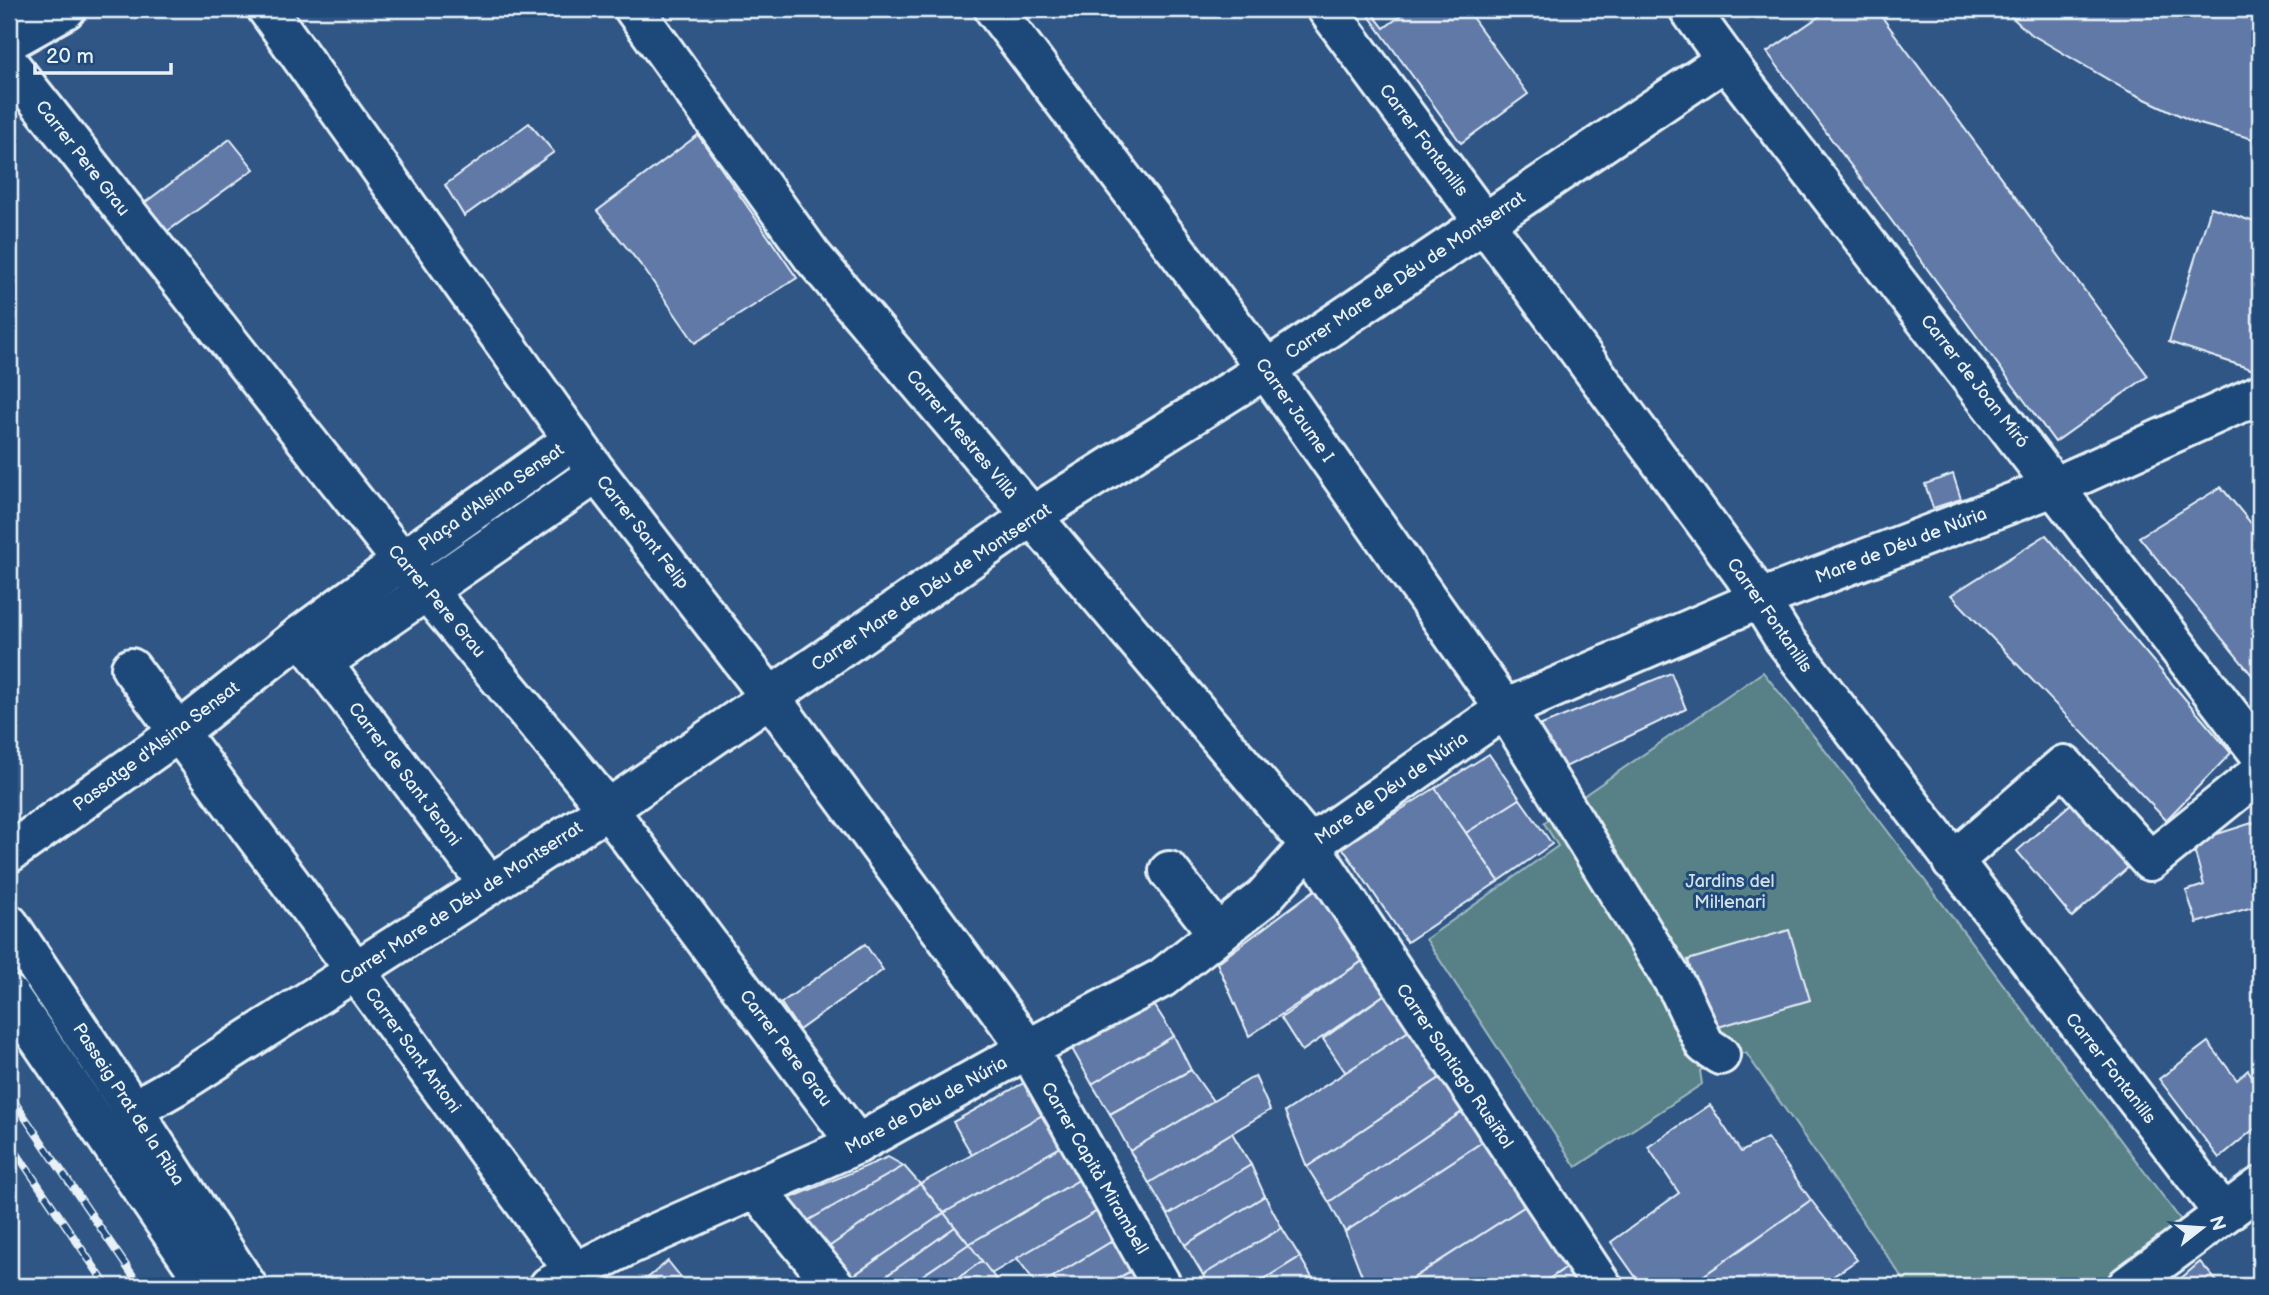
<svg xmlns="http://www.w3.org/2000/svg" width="2269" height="1295" viewBox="0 0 2269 1295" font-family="'Balsamiq Sans',sans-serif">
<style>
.green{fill:#598187;stroke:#a0b9c0;stroke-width:2}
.building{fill:#6079a7;stroke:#e8f1f8;stroke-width:2}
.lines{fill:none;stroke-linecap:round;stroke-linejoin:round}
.street-casing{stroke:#e8f1f8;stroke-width:44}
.primary-casing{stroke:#e8f1f8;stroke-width:44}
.street{stroke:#1f4a7a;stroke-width:38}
.primary{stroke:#1f4a7a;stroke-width:38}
.rail-casing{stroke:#e8f1f8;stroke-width:8}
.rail{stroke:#1f4a7a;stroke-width:5;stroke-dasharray:16;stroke-linecap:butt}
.labels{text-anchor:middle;stroke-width:6;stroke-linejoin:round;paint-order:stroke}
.street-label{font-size:18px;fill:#e8f1f8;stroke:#1f4a7a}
.park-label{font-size:18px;fill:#d3e0e7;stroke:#1f4a7a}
</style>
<rect width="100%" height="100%" fill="#305686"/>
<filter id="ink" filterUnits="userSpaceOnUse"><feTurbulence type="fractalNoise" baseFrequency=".0143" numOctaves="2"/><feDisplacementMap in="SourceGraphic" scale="14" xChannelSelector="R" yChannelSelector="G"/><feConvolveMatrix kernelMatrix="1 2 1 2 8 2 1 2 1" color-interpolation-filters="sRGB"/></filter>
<g filter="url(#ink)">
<path class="green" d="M1763,672L1865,801L2186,1227L2097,1286H1908L1746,1053L1720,1055L1700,1071L1702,1084L1576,1167L1426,939L1558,846L1544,823Z"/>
<g class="building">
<path d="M1364,9H1369L1384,28L1410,9H1466L1528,94L1461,143Z"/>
<path d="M1830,9H1876L2148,376L2055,442L1767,52Z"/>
<path d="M2003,9H2260V141L2196,123L2126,90L2029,33Z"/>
<path d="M529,123L554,152L464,216L445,185Z"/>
<path d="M698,135L797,278L695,343L644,269L597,211Z"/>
<path d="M230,139L254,169L165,233L143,204Z"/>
<path d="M2211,207L2260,224V372L2169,342Z"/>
<path d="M1953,474L1961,499L1933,508L1925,484Z"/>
<path d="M2221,487L2260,534V685L2139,537Z"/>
<path d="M2046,535L2231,753L2166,820L1951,595Z"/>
<path d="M1671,673L1686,709L1559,770L1534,728Z"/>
<path d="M1489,754L1520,799L1466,833L1435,788Z"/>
<path d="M1435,788L1499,881L1407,942L1342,847Z"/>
<path d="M2082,794L2139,858L2072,917L2017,851Z"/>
<path d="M1520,799L1552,844L1499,881L1466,833Z"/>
<path d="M2255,822L2260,836V905L2197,923L2186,891L2204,885L2192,842Z"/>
<path d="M1320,886L1367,958L1249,1036L1217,963Z"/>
<path d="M1789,930L1810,1000L1708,1030L1688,960Z"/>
<path d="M865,944L883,970L799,1030L781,1003Z"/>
<path d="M1367,958L1388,992L1302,1051L1281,1018Z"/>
<path d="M1388,992L1412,1029L1346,1073L1323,1039Z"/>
<path d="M1153,1003L1174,1036L1092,1084L1071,1047Z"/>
<path d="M1412,1029L1443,1076L1307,1167L1285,1112Z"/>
<path d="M1174,1036L1191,1070L1110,1114L1092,1084Z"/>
<path d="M2208,1042L2237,1080L2248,1070L2260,1088V1124L2219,1158L2159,1079Z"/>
<path d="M1191,1070L1213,1101L1130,1151L1110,1114Z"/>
<path d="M1255,1076L1270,1110L1149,1183L1130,1151Z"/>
<path d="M1443,1076L1465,1110L1329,1202L1307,1167Z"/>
<path d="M1029,1080L1048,1112L972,1155L953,1122Z"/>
<path d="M1710,1105L1741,1152L1767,1138L1811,1200L1689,1286H1642L1611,1242L1679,1193L1648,1147Z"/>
<path d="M1465,1110L1484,1141L1345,1232L1329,1202Z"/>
<path d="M1048,1112L1066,1144L944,1213L920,1184Z"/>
<path d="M1232,1133L1251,1165L1168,1215L1149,1183Z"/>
<path d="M1484,1141L1527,1205L1401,1286H1366L1345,1232Z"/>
<path d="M1066,1144L1084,1177L969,1244L944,1213Z"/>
<path d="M888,1157L904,1166L804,1223L786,1200Z"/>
<path d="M1251,1165L1265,1196L1185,1245L1168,1215Z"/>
<path d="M904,1166L920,1184L826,1249L804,1223Z"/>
<path d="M1084,1177L1103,1208L991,1274L969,1244Z"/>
<path d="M920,1184L944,1213L850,1278L826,1249Z"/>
<path d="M1265,1196L1282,1228L1203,1275L1185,1245Z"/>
<path d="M1811,1200L1857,1260L1819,1286H1689Z"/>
<path d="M1527,1205L1567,1267L1538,1286H1401Z"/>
<path d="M1103,1208L1119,1237L1038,1286L1017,1258Z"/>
<path d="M944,1213L955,1227L872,1286H857L850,1278Z"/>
<path d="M955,1227L969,1244L907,1286H872Z"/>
<path d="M1282,1228L1300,1257L1253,1286H1209L1203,1275Z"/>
<path d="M1119,1237L1137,1268L1103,1286H1059L1053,1277Z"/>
<path d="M969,1244L982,1261L947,1286H907Z"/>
<path d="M1300,1257L1317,1286H1253Z"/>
<path d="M668,1261L688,1286H638Z"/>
<path d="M982,1261L998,1282L992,1286H947Z"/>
<path d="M2200,1262L2221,1286H2172Z"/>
<path d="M1567,1267L1579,1286H1539Z"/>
<path d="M1137,1268L1148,1286H1103Z"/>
</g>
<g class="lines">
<g class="street-casing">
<g id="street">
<path d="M267,9L597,473L770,697L1028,1049L1162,1286"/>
<path d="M634,9L812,256L1310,845L1602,1286"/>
<path d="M994,9L1256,355L1505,709L1680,992L1705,1045L1720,1055"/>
<path d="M1327,9L1744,575L1784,639L2224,1214"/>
<path d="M1689,9L1740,79L2260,754"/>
<path d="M9,41L66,9"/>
<path d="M9,64L402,561L608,809L857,1144"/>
<path d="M301,635L322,663L597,473"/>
<path d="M322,663L489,885"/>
<path d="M131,668L355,970L569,1264"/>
<path d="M9,853L178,733L301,635L402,561L573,440"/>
<path d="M1952,862L2064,765L2150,861L2260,772"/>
<path d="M1169,871L1218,934"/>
<path d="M133,1110L177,1085L608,809L1032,516L1279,361L1726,60"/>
<path d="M757,1190L835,1286"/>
<path d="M549,1286L631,1244L857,1144L1028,1049L1162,978L1263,898L1310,845L1505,709L1760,599L2056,486L2260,394"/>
<path d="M2127,1286L2260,1187"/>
</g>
</g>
<g class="primary-casing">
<g id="primary">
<path d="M9,924L133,1110L247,1286"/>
<path d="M9,995L208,1286"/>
</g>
</g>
<use href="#street" class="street"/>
<use href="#primary" class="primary"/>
<g class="rail-casing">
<g id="rail">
<path d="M9,1094L140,1286"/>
<path d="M9,1142L107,1286"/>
</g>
</g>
<use href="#rail" class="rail"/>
</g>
</g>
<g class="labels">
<g class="street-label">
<text transform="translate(1424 140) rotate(53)" y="6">Carrer Fontanills</text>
<text transform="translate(83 158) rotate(52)" y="6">Carrer Pere Grau</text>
<text transform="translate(1405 275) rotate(-34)" y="6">Carrer Mare de Déu de Montserrat</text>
<text transform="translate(1975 381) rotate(52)" y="6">Carrer de Joan Miró</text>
<text transform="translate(1295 410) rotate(55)" y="6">Carrer Jaume I</text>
<text transform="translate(962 434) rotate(50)" y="6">Carrer Mestres Villà</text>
<text transform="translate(491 497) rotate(-35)" y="6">Plaça d'Alsina Sensat</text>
<text transform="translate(643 532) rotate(52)" y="6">Carrer Sant Felip</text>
<text transform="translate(1901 545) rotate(-21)" y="6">Mare de Déu de Núria</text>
<text transform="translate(931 587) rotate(-34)" y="6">Carrer Mare de Déu de Montserrat</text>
<text transform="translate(437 601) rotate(50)" y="6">Carrer Pere Grau</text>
<text transform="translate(1770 615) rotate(55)" y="6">Carrer Fontanills</text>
<text transform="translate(156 746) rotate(-37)" y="6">Passatge d'Alsina Sensat</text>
<text transform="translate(405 774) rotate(53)" y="6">Carrer de Sant Jeroni</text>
<text transform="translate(1391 788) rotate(-35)" y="6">Mare de Déu de Núria</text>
<text transform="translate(461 903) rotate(-33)" y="6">Carrer Mare de Déu de Montserrat</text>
<text transform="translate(786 1048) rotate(53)" y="6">Carrer Pere Grau</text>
<text transform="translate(413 1050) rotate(54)" y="6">Carrer Sant Antoni</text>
<text transform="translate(1455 1066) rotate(56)" y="6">Carrer Santiago Rusiñol</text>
<text transform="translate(2111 1068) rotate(52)" y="6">Carrer Fontanills</text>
<text transform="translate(129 1104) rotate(57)" y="6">Passeig Prat de la Riba</text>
<text transform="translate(926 1105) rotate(-29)" y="6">Mare de Déu de Núria</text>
<text transform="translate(1095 1168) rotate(60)" y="6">Carrer Capità Mirambell</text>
</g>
<g class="park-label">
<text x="1730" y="887">Jardins del<tspan x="1730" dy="21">Mil·lenari</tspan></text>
</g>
</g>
<rect width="2269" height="1295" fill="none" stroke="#1f4a7a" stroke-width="35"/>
<rect x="18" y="18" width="2234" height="1260" fill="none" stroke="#e8f1f8" stroke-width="2.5" filter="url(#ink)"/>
<g transform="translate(2202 1228) rotate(73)" stroke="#1f4a7a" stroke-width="5" paint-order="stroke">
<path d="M0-5L12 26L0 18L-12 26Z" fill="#e8f1f8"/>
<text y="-10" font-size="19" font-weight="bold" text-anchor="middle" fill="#e8f1f8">N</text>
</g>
<path d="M35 63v10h136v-10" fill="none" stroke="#e8f1f8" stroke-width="3.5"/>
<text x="46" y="63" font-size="21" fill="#e8f1f8" stroke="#1f4a7a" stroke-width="5" paint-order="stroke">20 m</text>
</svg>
